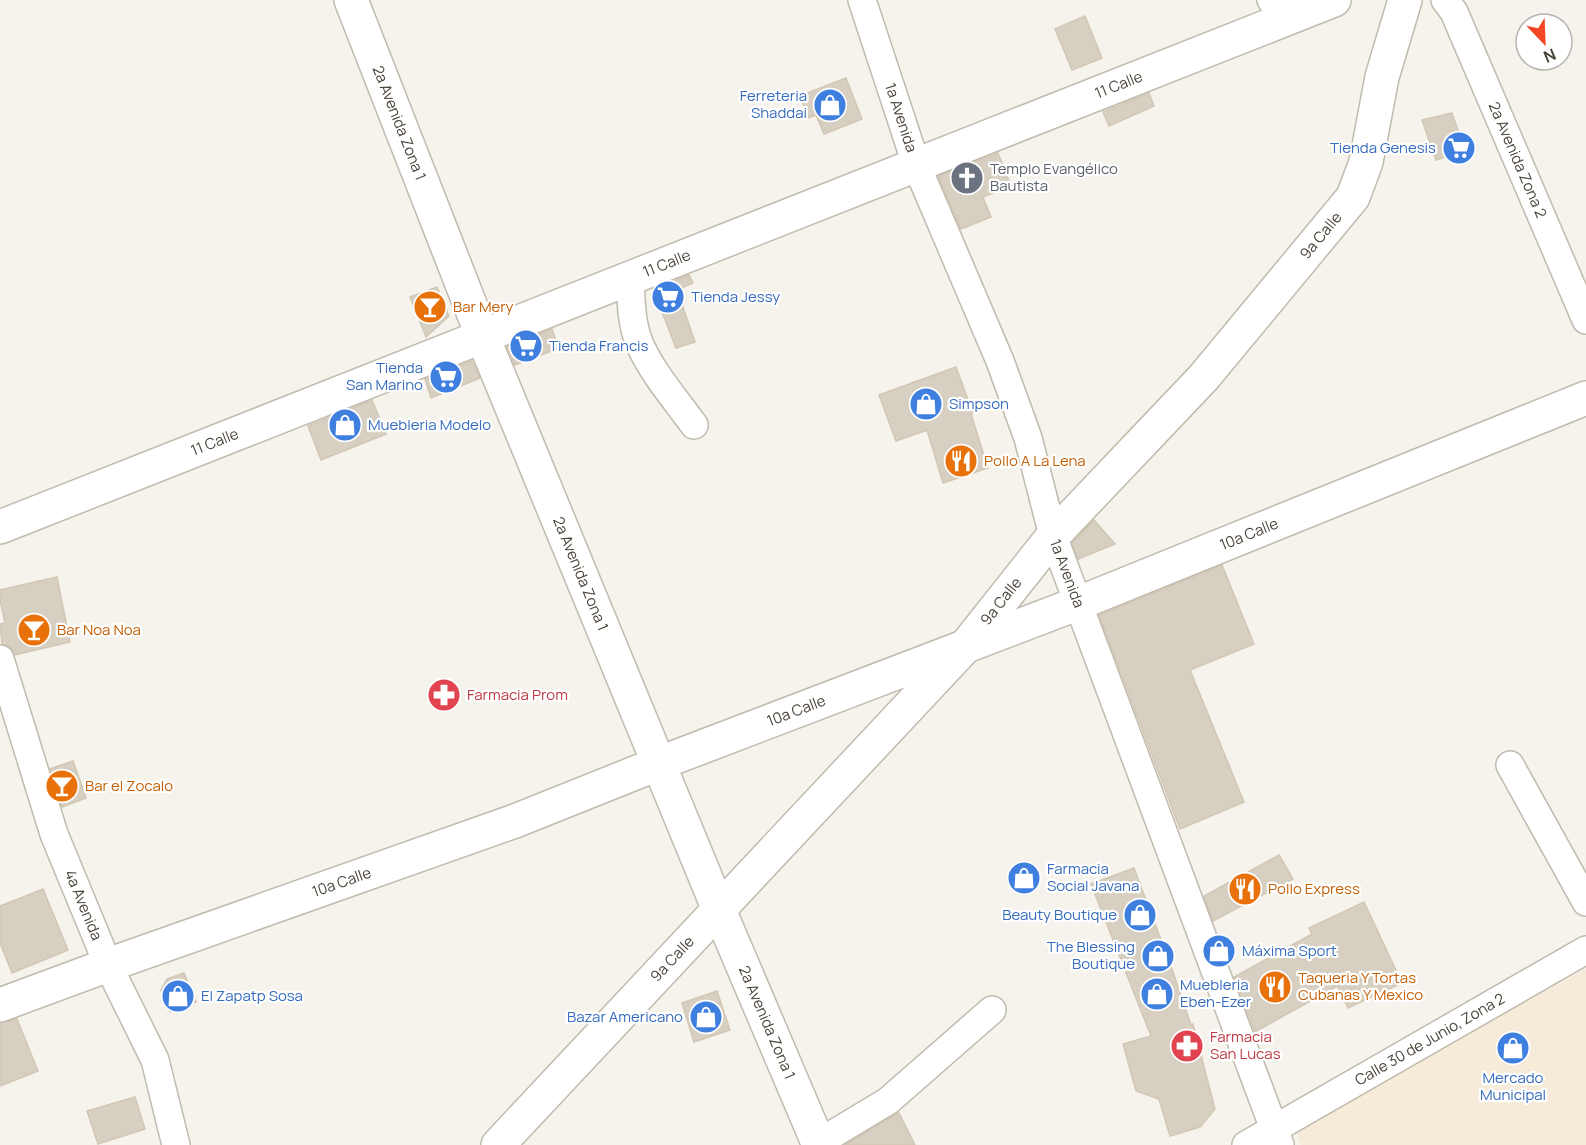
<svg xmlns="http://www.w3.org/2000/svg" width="1586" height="1145" viewBox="0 0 1586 1145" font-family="Manrope,sans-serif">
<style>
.commercial{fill:#f6ead8}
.building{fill:#d7cfc1;stroke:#d2c7b4;stroke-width:1.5}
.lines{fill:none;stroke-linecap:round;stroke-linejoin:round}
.minor-casing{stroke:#c1bbae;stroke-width:30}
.tertiary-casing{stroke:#c1bbae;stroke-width:36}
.minor{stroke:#fff;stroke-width:27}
.tertiary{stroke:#fff;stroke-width:33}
.labels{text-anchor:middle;stroke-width:4.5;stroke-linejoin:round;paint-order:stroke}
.street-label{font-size:15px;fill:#4a4439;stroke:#fff}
.shop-label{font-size:15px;fill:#366cbe;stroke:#fff;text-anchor:start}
.worship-label{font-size:15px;fill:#5b616d;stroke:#fff;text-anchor:start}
.food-label{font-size:15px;fill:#c56008;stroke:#fff;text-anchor:start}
.health-label{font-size:15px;fill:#be3a42;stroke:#fff;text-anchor:start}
</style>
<rect width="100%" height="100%" fill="#f5f3ec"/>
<path class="commercial" d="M1586,969V1145H1301L1294,1128Z"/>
<g class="building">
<path d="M1085,16L1102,58L1072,70L1055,29Z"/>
<path d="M846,78L862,119L824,134L816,115L808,118L800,96Z"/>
<path d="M1149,93L1154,106L1109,126L1103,112Z"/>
<path d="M1452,113L1465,151L1436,160L1422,120Z"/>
<path d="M998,153L1011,186L983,197L991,217L961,229L938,176Z"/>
<path d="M689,275L693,283L677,290L695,342L676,348L653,289Z"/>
<path d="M437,287L449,316L426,337L410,297Z"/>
<path d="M552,329L559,348L515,365L507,347Z"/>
<path d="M472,361L480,378L431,398L425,379Z"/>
<path d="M956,367L973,413L971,414L988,468L943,483L927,430L896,441L879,395Z"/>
<path d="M372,400L386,434L321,460L308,426Z"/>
<path d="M1094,520L1115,544L1078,559L1072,543Z"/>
<path d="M1222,565L1254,644L1190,670L1244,802L1180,829L1099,615Z"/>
<path d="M57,577L70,642L15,655L10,647L2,644L0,624L5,623L0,600V590Z"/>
<path d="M73,761L86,798L62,807L50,769Z"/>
<path d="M1279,855L1293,879L1213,921L1204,896Z"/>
<path d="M1134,868L1173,972L1191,1025L1193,1024L1215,1109L1200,1127L1170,1136L1159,1099L1136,1091L1123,1044L1151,1036L1091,884Z"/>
<path d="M43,889L68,950L12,973L0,943V906Z"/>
<path d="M1364,902L1402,983L1348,1008L1337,986L1255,1032L1234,977L1312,934L1309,928Z"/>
<path d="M184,973L196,1002L170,1012L161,990L167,979Z"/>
<path d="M717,991L730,1030L694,1042L682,1003Z"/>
<path d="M17,1019L38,1071L0,1086V1023Z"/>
<path d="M135,1097L145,1129L98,1144L87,1111Z"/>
<path d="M899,1113L915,1145H845L896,1114Z"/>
</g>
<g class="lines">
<g class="minor-casing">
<g id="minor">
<path id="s1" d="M862,0L916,164L1000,361L1028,438L1053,536L1280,1145"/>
<path d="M1271,0L1286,20"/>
<path id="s2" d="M1445,0L1454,12L1586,320"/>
<path d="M630,277C631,300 631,326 641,347C654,375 676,400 694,425"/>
<path id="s3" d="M0,659L54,834L108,965L155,1060L176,1145"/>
<path d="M1510,765L1586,902"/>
<path d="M818,1143L888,1101L992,1010"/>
<path id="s4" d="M1246,1145L1586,950"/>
</g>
</g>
<g class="tertiary-casing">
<g id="tertiary">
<path id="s5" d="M351,0L482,335L719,910L819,1145"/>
<path id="s6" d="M0,527L1334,0"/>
<path id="s7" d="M0,1005L108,965L515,821L660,763L1079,603L1586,398"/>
<path id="s8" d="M498,1145L965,647L1053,536L1204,377L1353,197L1366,162L1382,77L1405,0"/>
</g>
</g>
<use href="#minor" class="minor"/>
<use href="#tertiary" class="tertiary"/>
</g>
<defs>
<g id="shop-disc" transform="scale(1.725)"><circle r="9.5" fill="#3f7fe0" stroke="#fff"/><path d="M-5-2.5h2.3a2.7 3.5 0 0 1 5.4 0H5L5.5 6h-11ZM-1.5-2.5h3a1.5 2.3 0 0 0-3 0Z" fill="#fff"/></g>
<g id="supermarket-disc" transform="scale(1.725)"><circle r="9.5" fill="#3f7fe0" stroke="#fff"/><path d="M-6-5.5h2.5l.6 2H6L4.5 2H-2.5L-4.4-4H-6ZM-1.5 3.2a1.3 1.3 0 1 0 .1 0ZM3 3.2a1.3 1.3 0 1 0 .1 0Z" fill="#fff"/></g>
<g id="church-disc" transform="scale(1.725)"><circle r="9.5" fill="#6b7280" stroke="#fff"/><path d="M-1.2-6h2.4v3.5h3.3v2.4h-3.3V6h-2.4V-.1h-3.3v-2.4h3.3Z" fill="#fff"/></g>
<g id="bar-disc" transform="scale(1.725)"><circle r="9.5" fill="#e8710a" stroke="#fff"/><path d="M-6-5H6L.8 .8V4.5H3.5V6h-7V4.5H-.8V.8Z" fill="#fff"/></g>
<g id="restaurant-disc" transform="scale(1.725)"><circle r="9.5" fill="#e8710a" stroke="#fff"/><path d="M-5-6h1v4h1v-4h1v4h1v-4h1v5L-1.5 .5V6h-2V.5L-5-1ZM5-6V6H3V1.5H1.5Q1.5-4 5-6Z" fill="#fff"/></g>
<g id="pharmacy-disc" transform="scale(1.725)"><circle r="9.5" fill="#e0444e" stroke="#fff"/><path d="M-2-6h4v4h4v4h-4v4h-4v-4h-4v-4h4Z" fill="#fff"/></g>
</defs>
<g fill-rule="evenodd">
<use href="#shop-disc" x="830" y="105"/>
<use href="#supermarket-disc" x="1459" y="148"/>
<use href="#church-disc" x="967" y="178"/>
<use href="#supermarket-disc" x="668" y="297"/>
<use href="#bar-disc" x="430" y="307"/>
<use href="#supermarket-disc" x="526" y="346"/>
<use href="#supermarket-disc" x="446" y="377"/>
<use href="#shop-disc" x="926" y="404"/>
<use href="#shop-disc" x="345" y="425"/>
<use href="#restaurant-disc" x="961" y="461"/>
<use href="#bar-disc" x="34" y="630"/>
<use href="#pharmacy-disc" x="444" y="695"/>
<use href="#bar-disc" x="62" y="786"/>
<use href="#shop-disc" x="1024" y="878"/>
<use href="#restaurant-disc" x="1245" y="889"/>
<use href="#shop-disc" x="1140" y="915"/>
<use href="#shop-disc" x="1219" y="951"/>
<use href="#shop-disc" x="1158" y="956"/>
<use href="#restaurant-disc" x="1275" y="987"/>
<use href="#shop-disc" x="1157" y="994"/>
<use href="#shop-disc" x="178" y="996"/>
<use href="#shop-disc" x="706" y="1017"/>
<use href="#pharmacy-disc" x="1187" y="1046"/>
<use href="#shop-disc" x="1513" y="1048"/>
</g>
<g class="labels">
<g class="street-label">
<text dy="5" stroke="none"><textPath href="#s6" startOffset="1203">11 Calle</textPath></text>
<text dy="5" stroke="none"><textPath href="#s1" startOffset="124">1a Avenida</textPath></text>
<text dy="5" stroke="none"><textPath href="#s5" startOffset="132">2a Avenida Zona 1</textPath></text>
<text dy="5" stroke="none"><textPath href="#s2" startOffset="176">2a Avenida Zona 2</textPath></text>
<text dy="5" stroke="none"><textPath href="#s8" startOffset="1227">9a Calle</textPath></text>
<text dy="5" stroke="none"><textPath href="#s6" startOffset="717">11 Calle</textPath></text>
<text dy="5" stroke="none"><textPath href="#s6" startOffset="231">11 Calle</textPath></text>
<text dy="5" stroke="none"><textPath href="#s7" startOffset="1335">10a Calle</textPath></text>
<text dy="5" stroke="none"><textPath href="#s1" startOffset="610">1a Avenida</textPath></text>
<text dy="5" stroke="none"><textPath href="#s5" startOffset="618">2a Avenida Zona 1</textPath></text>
<text dy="5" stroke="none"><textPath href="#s8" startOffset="741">9a Calle</textPath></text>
<text dy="5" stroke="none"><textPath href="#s7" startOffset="849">10a Calle</textPath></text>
<text dy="5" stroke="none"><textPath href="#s7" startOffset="363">10a Calle</textPath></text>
<text dy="5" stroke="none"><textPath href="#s3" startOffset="260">4a Avenida</textPath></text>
<text dy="5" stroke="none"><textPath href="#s8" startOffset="255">9a Calle</textPath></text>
<text dy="5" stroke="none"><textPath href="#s5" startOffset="1104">2a Avenida Zona 1</textPath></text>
<text dy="5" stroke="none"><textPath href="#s4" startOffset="212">Calle 30 de Junio, Zona 2</textPath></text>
</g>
<g class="shop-label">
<text x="807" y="101" text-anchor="end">Ferreteria<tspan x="807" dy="17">Shaddai</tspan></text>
<text x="1436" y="153" text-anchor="end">Tienda Genesis</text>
<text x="691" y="302">Tienda Jessy</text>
<text x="549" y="351">Tienda Francis</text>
<text x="423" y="373" text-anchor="end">Tienda<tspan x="423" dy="17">San Marino</tspan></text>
<text x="949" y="409">Simpson</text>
<text x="368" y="430">Muebleria Modelo</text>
<text x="1047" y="874">Farmacia<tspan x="1047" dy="17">Social Javana</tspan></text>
<text x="1117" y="920" text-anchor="end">Beauty Boutique</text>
<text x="1135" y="952" text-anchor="end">The Blessing<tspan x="1135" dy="17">Boutique</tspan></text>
<text x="1242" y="956">Máxima Sport</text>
<text x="1180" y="990">Muebleria<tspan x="1180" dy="17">Eben-Ezer</tspan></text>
<text x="201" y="1001">El Zapatp Sosa</text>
<text x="683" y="1022" text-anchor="end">Bazar Americano</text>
<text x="1513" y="1083" text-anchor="middle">Mercado<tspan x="1513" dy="17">Municipal</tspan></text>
</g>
<g class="worship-label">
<text x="990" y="174">Templo Evangélico<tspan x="990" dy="17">Bautista</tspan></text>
</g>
<g class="food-label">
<text x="453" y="312">Bar Mery</text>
<text x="984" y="466">Pollo A La Lena</text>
<text x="57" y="635">Bar Noa Noa</text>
<text x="85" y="791">Bar el Zocalo</text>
<text x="1268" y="894">Pollo Express</text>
<text x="1298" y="983">Taqueria Y Tortas<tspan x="1298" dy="17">Cubanas Y Mexico</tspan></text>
</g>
<g class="health-label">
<text x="467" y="700">Farmacia Prom</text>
<text x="1210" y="1042">Farmacia<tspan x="1210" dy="17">San Lucas</tspan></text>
</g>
</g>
<g transform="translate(1544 42) rotate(157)"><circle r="28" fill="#ffffff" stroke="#b7b4b0" stroke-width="1.5"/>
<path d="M0-4.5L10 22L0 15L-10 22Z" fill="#f54623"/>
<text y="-9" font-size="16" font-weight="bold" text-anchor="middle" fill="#4a4439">N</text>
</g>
</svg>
